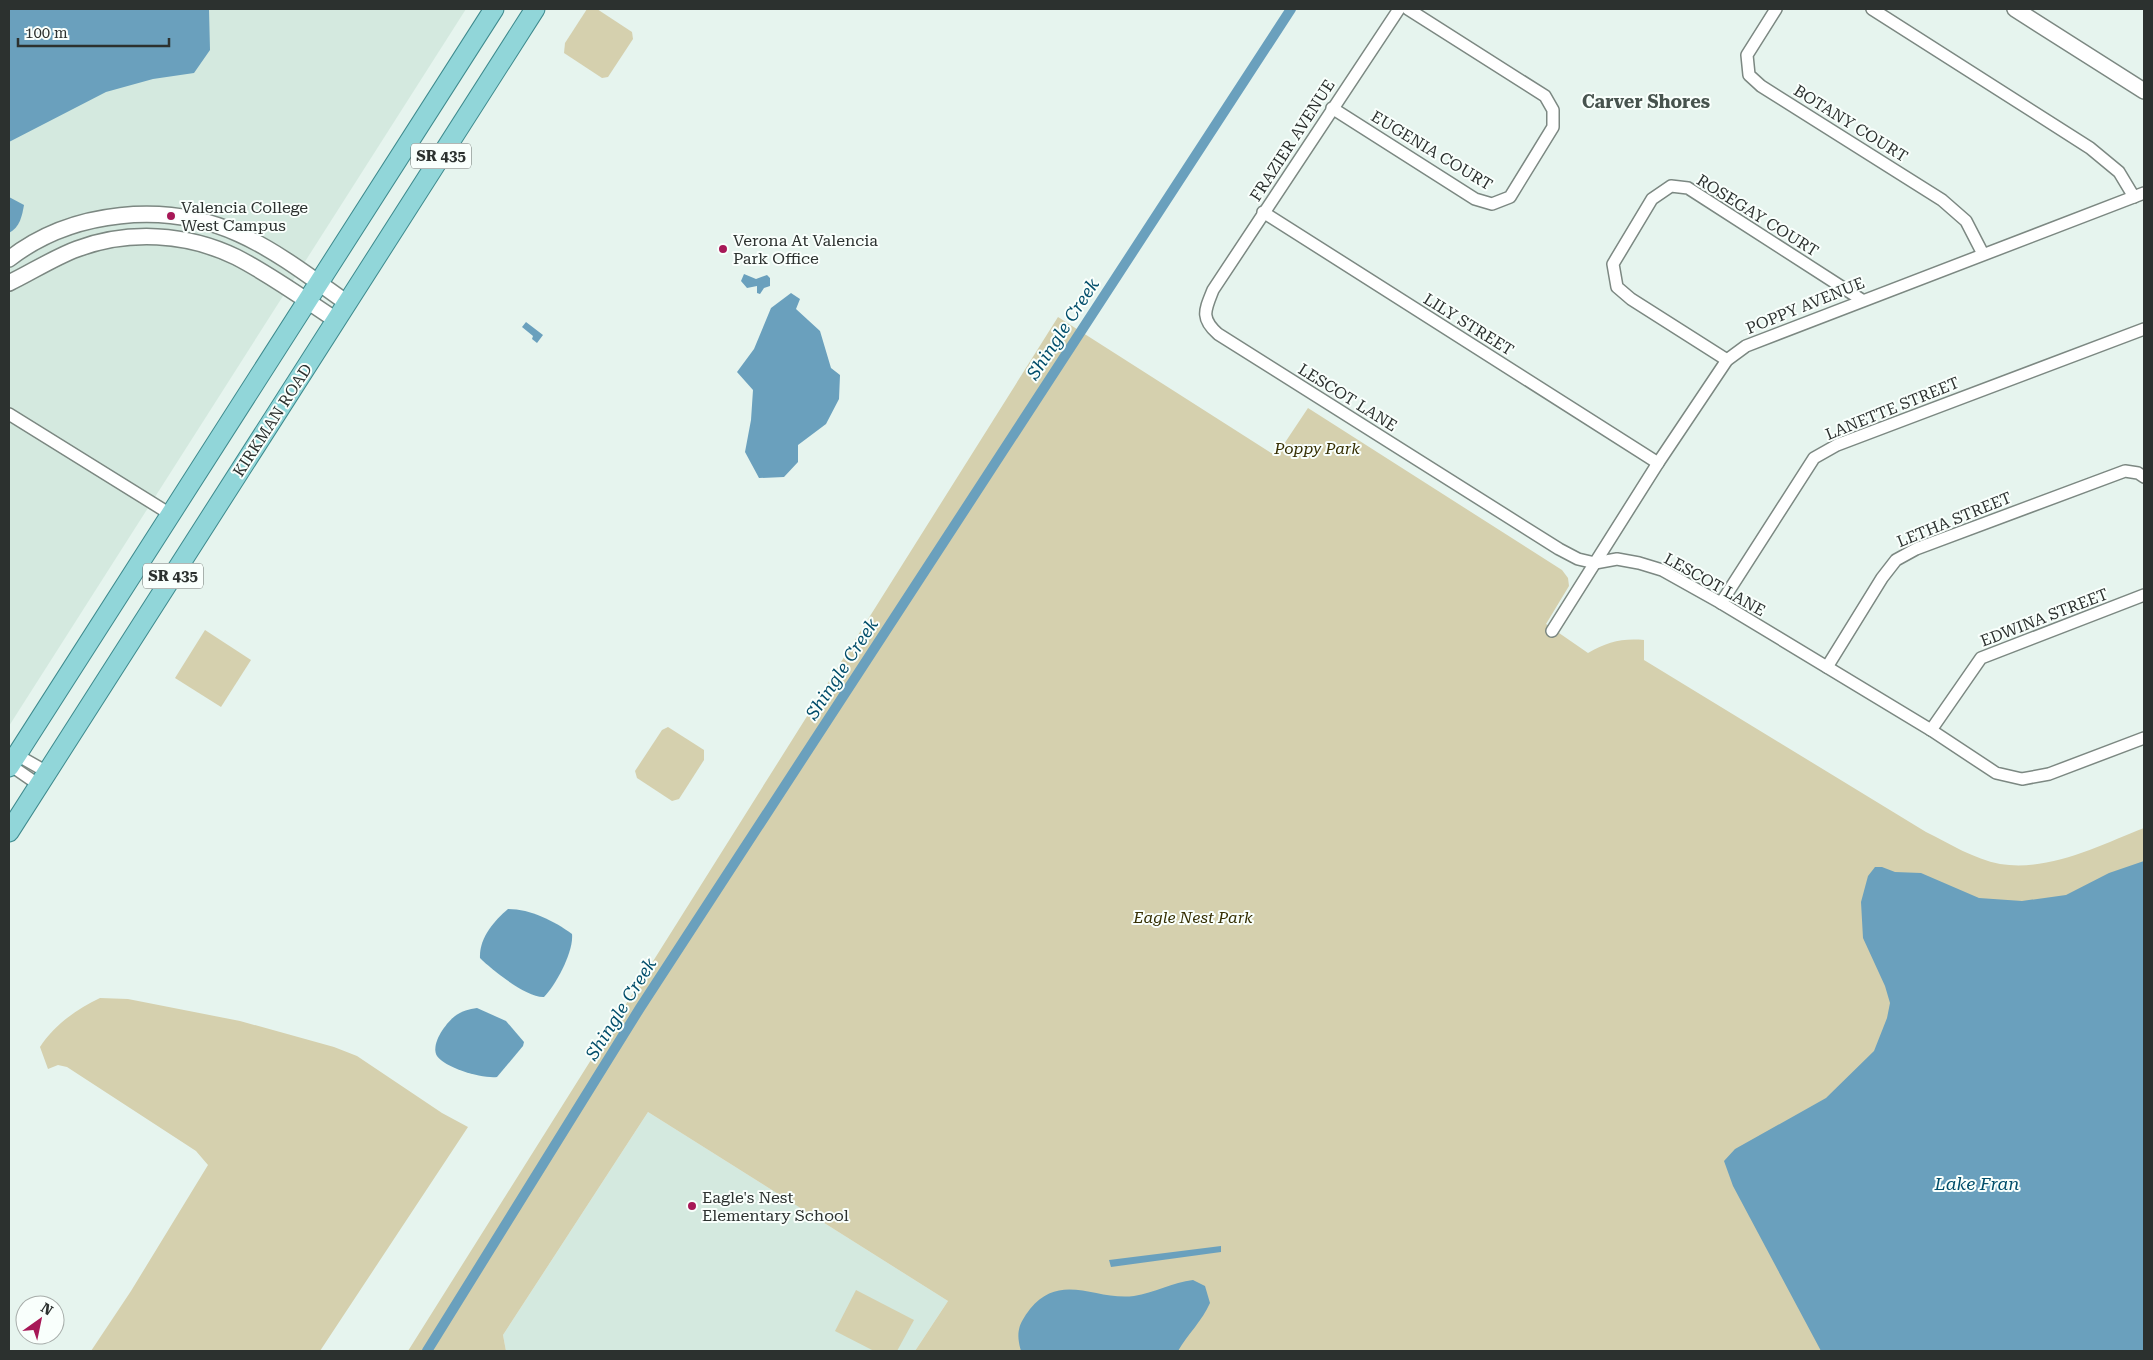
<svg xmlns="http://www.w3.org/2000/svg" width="2153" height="1360" viewBox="0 0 2153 1360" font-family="'Roboto Serif',serif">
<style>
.built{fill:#d4e9df}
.green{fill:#d5d0ae}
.water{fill:#6aa0bd}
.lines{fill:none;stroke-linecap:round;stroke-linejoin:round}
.canal{stroke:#6aa0bd;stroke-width:10}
.minor-casing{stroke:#7c8882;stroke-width:14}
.tertiary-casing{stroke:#7c8882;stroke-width:18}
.primary-casing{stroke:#3e8a8d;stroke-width:21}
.minor{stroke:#fff;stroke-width:11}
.tertiary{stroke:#fff;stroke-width:15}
.primary{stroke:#91d6d9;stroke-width:19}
.poi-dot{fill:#a71857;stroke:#f9fffc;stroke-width:2}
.labels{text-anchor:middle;stroke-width:4;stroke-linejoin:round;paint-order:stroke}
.shield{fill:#f9fffc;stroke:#6a6f6c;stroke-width:1}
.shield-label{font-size:15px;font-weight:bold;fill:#2c312f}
.street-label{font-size:16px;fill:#2c312f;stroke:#f9fffc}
.poi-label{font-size:16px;fill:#2c312f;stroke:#f9fffc;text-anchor:start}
.park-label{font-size:16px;font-style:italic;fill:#352e02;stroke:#f9fffc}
.neighbourhood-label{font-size:18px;font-weight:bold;fill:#47534e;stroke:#f9fffc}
.water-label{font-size:18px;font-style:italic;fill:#014d6a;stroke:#f9fffc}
</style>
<rect width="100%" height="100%" fill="#e6f4ee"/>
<g class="built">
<path d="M9,9H466L9,726Z"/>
<path d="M648,1112L948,1301L915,1351H506L503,1335Z"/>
</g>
<g class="green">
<path d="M587,9H597L632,32L633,39L608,77L602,78L564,53L565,43Z"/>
<path d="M1058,317L1276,456L1308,408L1562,570L1568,578L1569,586L1546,624L1588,653C1607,642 1622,638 1644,640V660L1926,832C1950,844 1974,859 2000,864C2049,872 2100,845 2144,828V1351H915L948,1301L648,1112L503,1335L506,1351H408Z"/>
<path d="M205,630L251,660L221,707L175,678Z"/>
<path d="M668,727L704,750V760L679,799L672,801L637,778L635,771L662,730Z"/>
<path d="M100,998L128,999L240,1021L334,1047L357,1056L442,1113L468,1127L320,1351H91L131,1291L208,1165L196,1151L67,1067L58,1065L48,1069L40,1047C54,1025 77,1009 100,998Z"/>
<path d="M856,1290L914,1320L897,1351H874L835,1331Z"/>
</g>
<g class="water">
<path d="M9,9H209L210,50L194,73L153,79L106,92L9,142Z"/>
<path d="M9,197L24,205C22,216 20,227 9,233Z"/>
<path d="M744,274L756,279L767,275L770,278V286L764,288L760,294L757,293V286L747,288L741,281Z"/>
<path d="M791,293L800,299L796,309L820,331L831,368L840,375L839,399L826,424L798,445V462L784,477L759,478L745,452L751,420L753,390L737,372L754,349L771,308Z"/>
<path d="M526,322L543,335L537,343L532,339L533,336L522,327Z"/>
<path d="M2144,861V1351H1821L1733,1186L1724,1161L1735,1149L1826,1098L1874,1051L1887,1018L1890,1003L1885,986L1863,938L1861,902L1868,876L1875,867H1882L1895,872L1921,873L1979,898L2022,901L2066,895L2109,873Z"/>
<path d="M508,909C531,909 554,921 572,934C574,951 556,985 544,997C527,998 492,970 480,958C479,938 494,921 508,909Z"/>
<path d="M477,1008L506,1021L524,1042L523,1046L497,1077C483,1079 445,1068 437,1056C430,1044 446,1023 455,1016C462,1011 469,1009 477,1008Z"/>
<path d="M1221,1246V1252L1111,1267L1109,1260Z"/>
<path d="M1193,1280L1205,1286L1210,1303C1202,1321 1188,1334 1178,1351H1021C1016,1332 1018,1325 1030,1309C1061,1271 1096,1301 1134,1296C1154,1293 1173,1282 1193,1280Z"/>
</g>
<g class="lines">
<path class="canal" d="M427,1351L640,1008L1291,9"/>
<g class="minor-casing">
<g id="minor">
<path d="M1399,9L1213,290C1205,310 1200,318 1218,334L1559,549L1578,559L1595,563L1617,559L1639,563L1662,570L1721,603L1931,730L1996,773L2022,779L2049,774L2144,738"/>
<path d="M1776,9L1747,55L1749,75L1761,86L1942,200L1966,221L1983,254"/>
<path d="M1872,9L2090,148L2119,172L2134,197"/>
<path d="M1332,108L1475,199L1492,204L1510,197L1553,127V110L1545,96L1408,9"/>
<path d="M1263,212L1658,463"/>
<path d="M1727,360L1631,299L1617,287L1613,264L1652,199L1671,186L1688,188L1862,300"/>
<path d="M9,414L170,514"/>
<path d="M1721,603L1814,458L1837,445L2144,329"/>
<path d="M1552,631L1658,463L1727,360L1746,346L2144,193"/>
<path d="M1827,667L1882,578L1896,560L1916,549L2125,471L2138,473L2144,477"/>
<path d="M1931,730L1981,658L2144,595"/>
<path d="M17,755L47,772"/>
<path d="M10,765L39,785"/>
</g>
</g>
<g class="tertiary-casing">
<g id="tertiary">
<path d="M2015,9L2144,91"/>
<path d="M9,259C72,210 166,201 239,234C277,251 313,279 347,303"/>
<path d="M9,283C30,273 55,257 77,249C128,230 187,233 236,257C271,275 304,299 336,320"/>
</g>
</g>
<g class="primary-casing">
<g id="primary">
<path d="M9,767L494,9"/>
<path d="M9,832L535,9"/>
</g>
</g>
<use href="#minor" class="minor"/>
<use href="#tertiary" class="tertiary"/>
<use href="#primary" class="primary"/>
</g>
<g class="poi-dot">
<circle cx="171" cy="216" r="5"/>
<circle cx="723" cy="249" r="5"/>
<circle cx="692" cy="1206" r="5"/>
</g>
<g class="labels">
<g class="shield">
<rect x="411" y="143.5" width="60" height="25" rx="4"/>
<rect x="143" y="563.5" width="60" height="25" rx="4"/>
</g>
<g class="shield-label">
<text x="441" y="161">SR 435</text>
<text x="173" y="581">SR 435</text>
</g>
<g class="street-label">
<text transform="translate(1851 123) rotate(32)" y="6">BOTANY COURT</text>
<text transform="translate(1292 140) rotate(-57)" y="6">FRAZIER AVENUE</text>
<text transform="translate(1432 150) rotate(31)" y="6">EUGENIA COURT</text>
<text transform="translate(1758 215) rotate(32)" y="6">ROSEGAY COURT</text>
<text transform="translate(1805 305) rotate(-22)" y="6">POPPY AVENUE</text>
<text transform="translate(1469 324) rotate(32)" y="6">LILY STREET</text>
<text transform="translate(1348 397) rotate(32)" y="6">LESCOT LANE</text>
<text transform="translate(1892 408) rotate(-22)" y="6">LANETTE STREET</text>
<text transform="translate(272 420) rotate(-57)" y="6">KIRKMAN ROAD</text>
<text transform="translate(1954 519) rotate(-22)" y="6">LETHA STREET</text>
<text transform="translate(1715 584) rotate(29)" y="6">LESCOT LANE</text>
<text transform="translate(2044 617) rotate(-21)" y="6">EDWINA STREET</text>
</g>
<g class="poi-label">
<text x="181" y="213">Valencia College<tspan x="181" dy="18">West Campus</tspan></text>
<text x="733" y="246">Verona At Valencia<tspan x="733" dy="18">Park Office</tspan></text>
<text x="702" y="1203">Eagle's Nest<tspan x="702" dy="18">Elementary School</tspan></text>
</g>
<g class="park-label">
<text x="1317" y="454">Poppy Park</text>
<text x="1193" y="923">Eagle Nest Park</text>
</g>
<g class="neighbourhood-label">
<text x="1646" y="108">Carver Shores</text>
</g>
<g class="water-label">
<text transform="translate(1063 329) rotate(-57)" y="6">Shingle Creek</text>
<text transform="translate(842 669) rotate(-57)" y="6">Shingle Creek</text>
<text transform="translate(621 1009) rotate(-58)" y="6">Shingle Creek</text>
<text x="1977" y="1190">Lake Fran</text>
</g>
</g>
<rect width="2153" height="1360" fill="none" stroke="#2c312f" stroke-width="20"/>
<g transform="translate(40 1320) rotate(33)"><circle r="24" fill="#f9fffc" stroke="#a7adaa"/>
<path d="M0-4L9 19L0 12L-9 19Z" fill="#a71857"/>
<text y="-8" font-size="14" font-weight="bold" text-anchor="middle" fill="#2c312f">N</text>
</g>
<path d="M18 38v8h151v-8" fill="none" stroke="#2c312f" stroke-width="2.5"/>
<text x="25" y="38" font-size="15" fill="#2c312f" stroke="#f9fffc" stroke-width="4" paint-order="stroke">100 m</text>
</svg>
